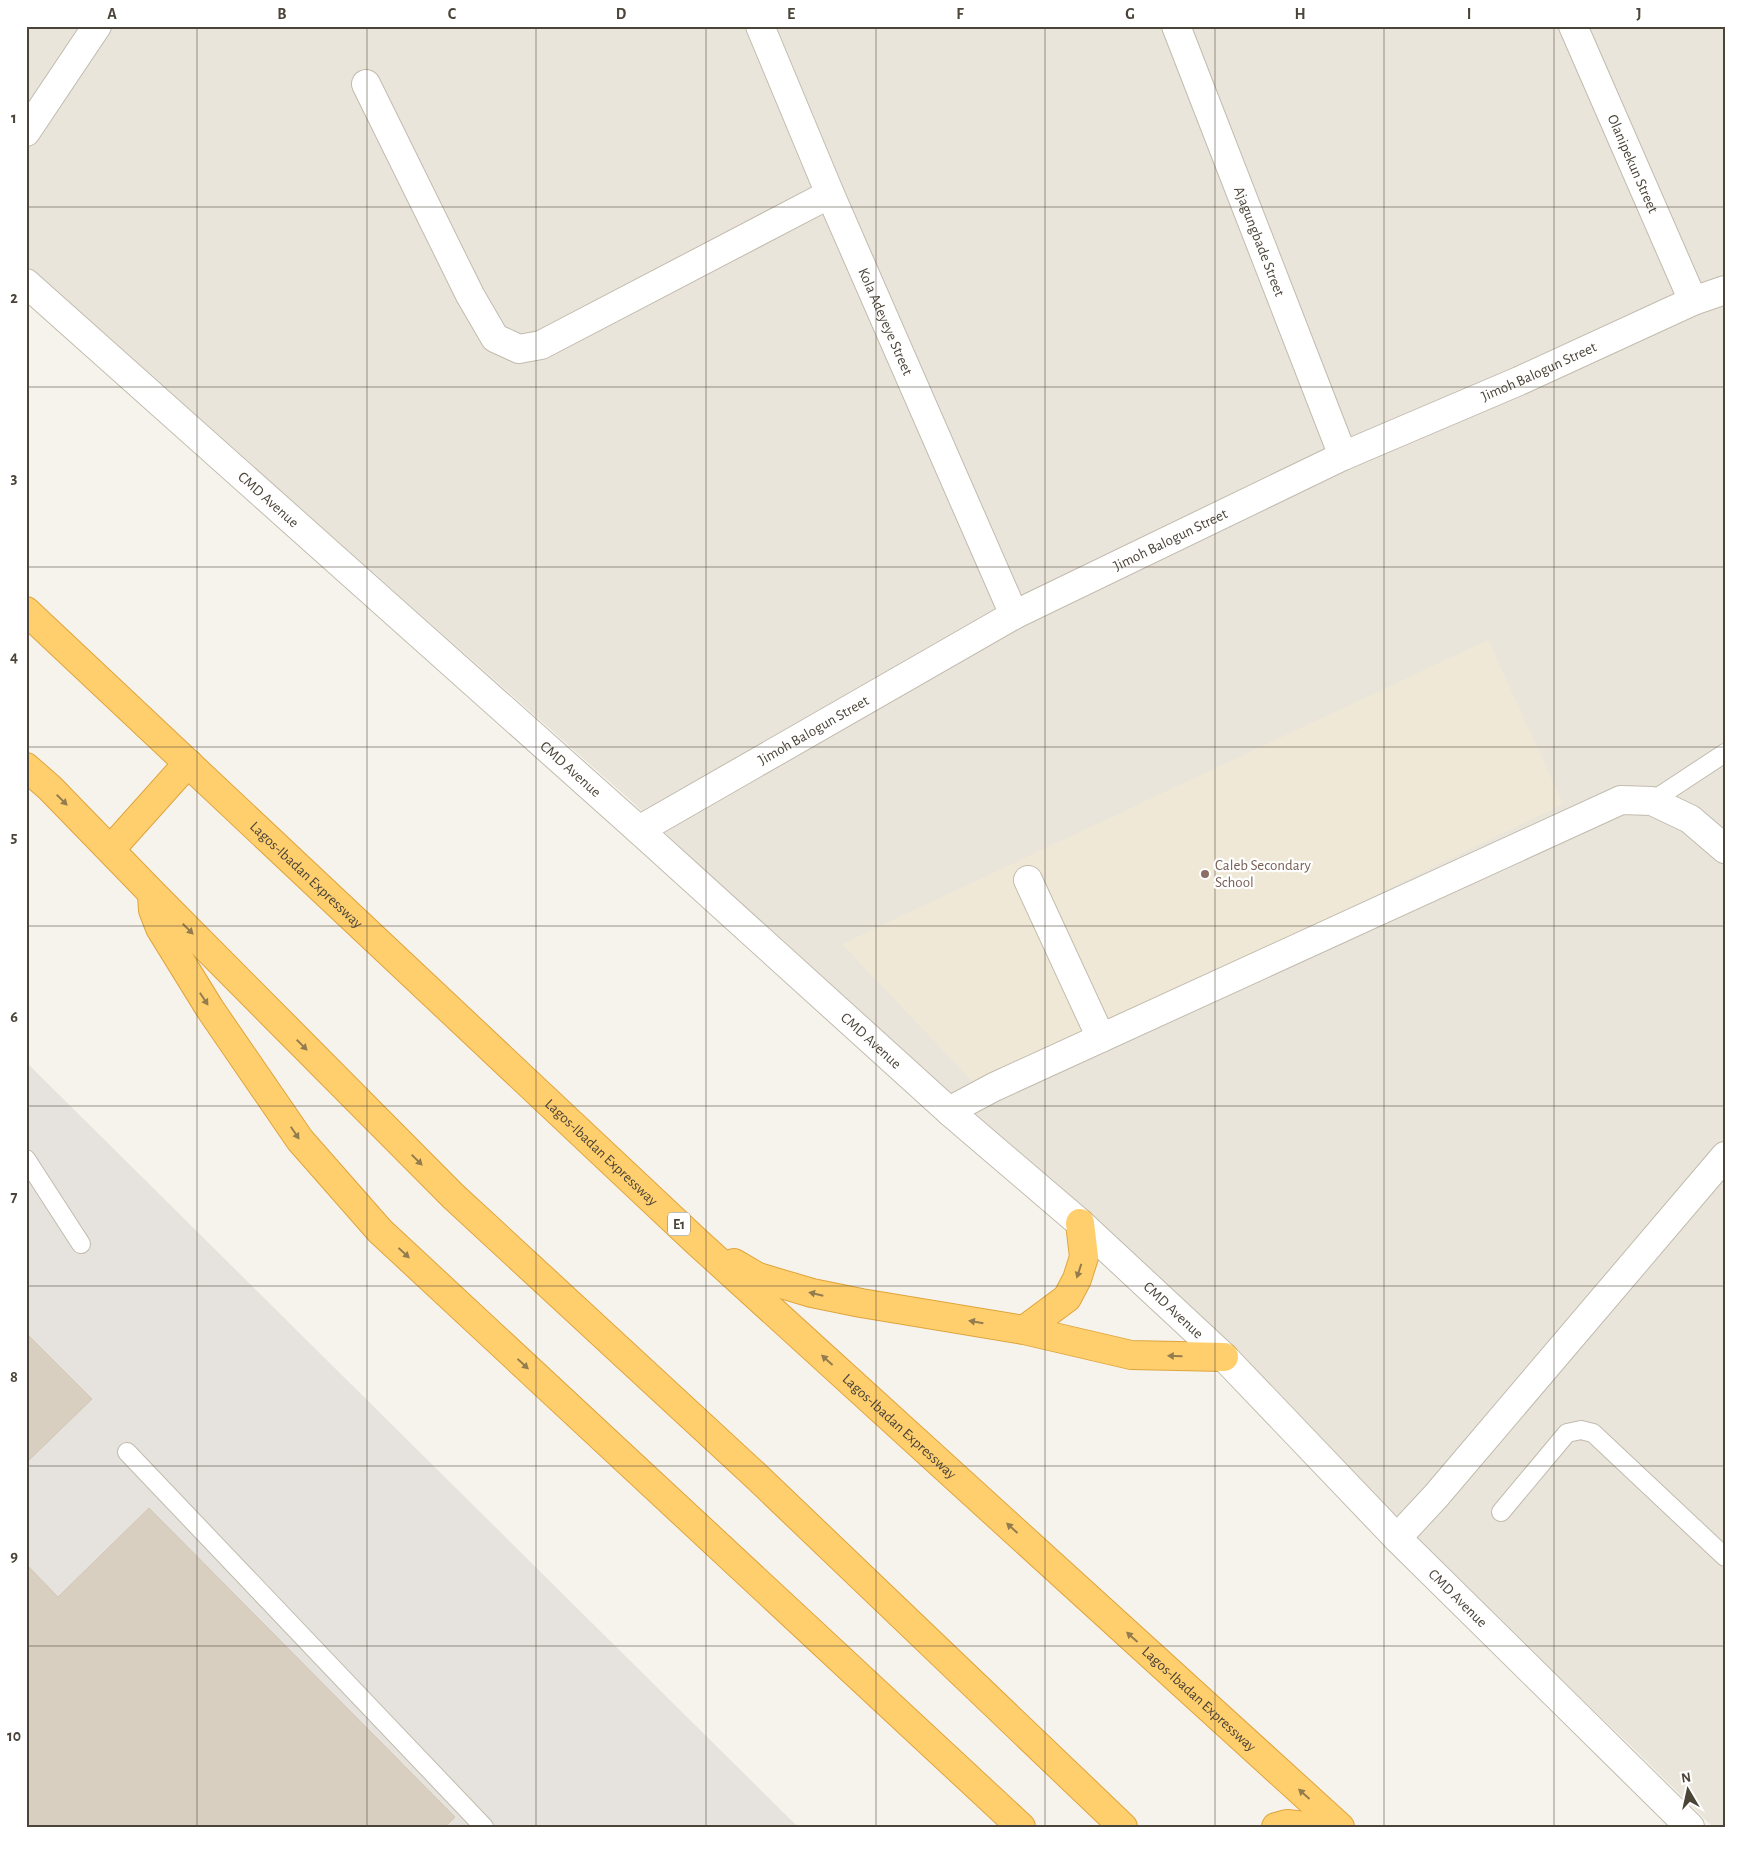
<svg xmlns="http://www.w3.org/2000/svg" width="1751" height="1853" viewBox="0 0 1751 1853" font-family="'Alegreya Sans',sans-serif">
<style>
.residential{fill:#eae5da}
.industrial{fill:#e6e2dd}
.education{fill:#efe8d6}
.building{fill:#d8cfc1;stroke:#d3c7b4}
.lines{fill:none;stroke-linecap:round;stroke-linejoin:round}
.service-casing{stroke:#c2bbae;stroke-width:20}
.minor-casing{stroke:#c2bbae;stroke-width:30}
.tertiary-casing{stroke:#c2bbae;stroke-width:30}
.motorway-casing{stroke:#e0a43c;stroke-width:30}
.service{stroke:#fff;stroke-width:18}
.minor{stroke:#fff;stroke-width:28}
.tertiary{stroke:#fff;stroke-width:28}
.motorway{stroke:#ffcf6e;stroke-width:28}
.oneway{fill:#937c4e}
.grid{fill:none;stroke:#4b4439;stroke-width:1;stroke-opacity:0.55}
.education-dot{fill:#8d6e63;stroke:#fff;stroke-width:2}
.labels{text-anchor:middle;stroke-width:4.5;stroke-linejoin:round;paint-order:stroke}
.shield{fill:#fff;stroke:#817c74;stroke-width:1}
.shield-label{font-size:14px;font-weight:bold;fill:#4b4439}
.street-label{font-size:15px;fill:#4b4439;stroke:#fff}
.education-label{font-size:15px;fill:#785e54;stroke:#fff;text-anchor:start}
.neatline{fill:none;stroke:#4b4439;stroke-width:2}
.grid-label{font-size:16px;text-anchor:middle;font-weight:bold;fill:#4b4439}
</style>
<rect width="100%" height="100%" fill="#f6f3ec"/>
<path class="residential" d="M26,26H1725V1827H1713L1631,1746L629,799L26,265Z"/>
<path class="industrial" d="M26,1062L798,1827H26Z"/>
<path class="education" d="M1488,640L1563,804L978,1087L842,944Z"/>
<g class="building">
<path d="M26,1333L92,1399L26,1463Z"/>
<path d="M149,1508L455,1817L445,1827H26V1564L58,1597Z"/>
</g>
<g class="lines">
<g class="service-casing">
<g id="service">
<path d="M1652,801L1725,753"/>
<path d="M26,1159L81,1244"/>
<path d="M127,1452L484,1827"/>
<path d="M1501,1512L1567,1433L1581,1430L1593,1433L1725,1557"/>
</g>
</g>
<g class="minor-casing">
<g id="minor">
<path id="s1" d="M760,26L830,194L1014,615"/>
<path id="s2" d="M1176,26L1343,456"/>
<path id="s3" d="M1573,26L1693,301"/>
<path d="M366,84L470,295L495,338L519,349L541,345L830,194"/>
<path d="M26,132L97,26"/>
<path id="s4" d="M639,830L1014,615L1343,456L1519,381L1693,301L1725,290"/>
<path d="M1028,880L1101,1038"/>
<path d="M949,1111L994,1087L1621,800L1652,801L1690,819L1725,849"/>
<path d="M1397,1538L1436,1496L1725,1156"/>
</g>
</g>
<g class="tertiary-casing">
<g id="tertiary">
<path id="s5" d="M26,283L639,830L949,1111L1080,1223L1224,1357L1397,1538L1690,1827"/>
</g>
</g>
<g class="motorway-casing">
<g id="motorway">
<path id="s6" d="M26,611L696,1241L1340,1827"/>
<path d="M26,767L50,788L152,893L453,1196L755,1475L1123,1827"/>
<path d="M111,849L188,763"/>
<path d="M152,895L153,910L160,928L210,1009L300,1140L380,1231L1021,1827"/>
<path d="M734,1263L758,1277L812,1293L861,1303L1024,1330L1131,1355L1224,1357"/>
<path d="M1024,1330L1067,1298L1077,1279L1084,1257L1080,1223"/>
<path d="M1276,1827L1287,1824L1314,1827"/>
</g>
</g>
<use href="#service" class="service"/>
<use href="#minor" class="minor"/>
<use href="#tertiary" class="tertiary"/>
<use href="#motorway" class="motorway"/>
</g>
<defs><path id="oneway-solid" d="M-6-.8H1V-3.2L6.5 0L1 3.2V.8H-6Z" transform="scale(1.25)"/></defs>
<g class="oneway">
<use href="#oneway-solid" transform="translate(62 800) rotate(45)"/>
<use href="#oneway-solid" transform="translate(188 929) rotate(45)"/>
<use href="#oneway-solid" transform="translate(204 999) rotate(57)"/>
<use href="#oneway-solid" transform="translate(302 1045) rotate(45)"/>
<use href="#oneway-solid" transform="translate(295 1133) rotate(56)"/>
<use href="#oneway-solid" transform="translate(417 1160) rotate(45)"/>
<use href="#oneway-solid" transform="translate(404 1253) rotate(43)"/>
<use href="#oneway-solid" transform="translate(1079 1271) rotate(108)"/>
<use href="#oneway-solid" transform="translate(816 1294) rotate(-167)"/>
<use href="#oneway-solid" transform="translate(976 1322) rotate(-170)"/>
<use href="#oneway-solid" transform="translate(1175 1356) rotate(-179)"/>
<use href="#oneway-solid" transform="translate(827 1360) rotate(-138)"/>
<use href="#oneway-solid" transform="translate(523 1364) rotate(43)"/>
<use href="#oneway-solid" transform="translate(1012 1528) rotate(-138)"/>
<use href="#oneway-solid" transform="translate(1132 1637) rotate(-138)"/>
<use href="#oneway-solid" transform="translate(1304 1794) rotate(-138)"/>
</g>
<path class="grid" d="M197,26V1827M367,26V1827M536,26V1827M706,26V1827M876,26V1827M1045,26V1827M1215,26V1827M1384,26V1827M1554,26V1827M26,207H1725M26,387H1725M26,567H1725M26,747H1725M26,926H1725M26,1106H1725M26,1286H1725M26,1466H1725M26,1646H1725"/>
<circle class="education-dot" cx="1205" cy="874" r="5"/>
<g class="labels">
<rect class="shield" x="668" y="1212.5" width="22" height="23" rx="4"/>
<g class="shield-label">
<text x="679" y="1229">E1</text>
</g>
<g class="street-label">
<text dy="5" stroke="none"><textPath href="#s3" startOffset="150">Olanipekun Street</textPath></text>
<text dy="5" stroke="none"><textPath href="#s2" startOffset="231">Ajagungbade Street</textPath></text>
<text dy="5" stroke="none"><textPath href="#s1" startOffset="321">Kola Adeyeye Street</textPath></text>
<text dy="5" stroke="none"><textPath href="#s4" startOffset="1011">Jimoh Balogun Street</textPath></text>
<text dy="5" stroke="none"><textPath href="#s5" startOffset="325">CMD Avenue</textPath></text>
<text dy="5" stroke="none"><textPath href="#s4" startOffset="606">Jimoh Balogun Street</textPath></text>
<text dy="5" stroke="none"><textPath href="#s4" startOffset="201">Jimoh Balogun Street</textPath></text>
<text dy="5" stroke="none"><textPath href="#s5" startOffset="730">CMD Avenue</textPath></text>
<text dy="5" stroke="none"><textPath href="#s6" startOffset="385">Lagos-Ibadan Expressway</textPath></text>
<text dy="5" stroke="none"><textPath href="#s5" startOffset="1135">CMD Avenue</textPath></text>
<text dy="5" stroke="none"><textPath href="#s6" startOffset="790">Lagos-Ibadan Expressway</textPath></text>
<text dy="5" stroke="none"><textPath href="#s5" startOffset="1540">CMD Avenue</textPath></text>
<text dy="5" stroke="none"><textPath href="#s6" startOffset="1195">Lagos-Ibadan Expressway</textPath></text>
<text dy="5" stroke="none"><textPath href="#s5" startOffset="1945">CMD Avenue</textPath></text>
<text dy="5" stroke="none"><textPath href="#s6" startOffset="1600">Lagos-Ibadan Expressway</textPath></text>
</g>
<g class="education-label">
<text x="1215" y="870">Caleb Secondary<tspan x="1215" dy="17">School</tspan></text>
</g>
</g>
<rect width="1751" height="1853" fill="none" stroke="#ffffff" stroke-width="55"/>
<g transform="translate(1688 1790) rotate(351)" stroke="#ffffff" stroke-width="4" paint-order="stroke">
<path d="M0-4L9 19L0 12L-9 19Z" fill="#4b4439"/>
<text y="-8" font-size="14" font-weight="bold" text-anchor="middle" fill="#4b4439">N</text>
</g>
<rect x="28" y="28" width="1696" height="1798" class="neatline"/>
<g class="grid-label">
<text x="112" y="19">A</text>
<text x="282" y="19">B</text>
<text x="452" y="19">C</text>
<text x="621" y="19">D</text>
<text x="791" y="19">E</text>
<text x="960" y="19">F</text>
<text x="1130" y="19">G</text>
<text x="1300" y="19">H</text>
<text x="1469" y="19">I</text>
<text x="1639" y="19">J</text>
<text x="14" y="123">1</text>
<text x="14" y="303">2</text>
<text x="14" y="483">3</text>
<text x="14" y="662">4</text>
<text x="14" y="842">5</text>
<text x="14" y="1022">6</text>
<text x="14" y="1202">7</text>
<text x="14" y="1382">8</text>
<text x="14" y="1561">9</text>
<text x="14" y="1741">10</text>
</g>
</svg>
